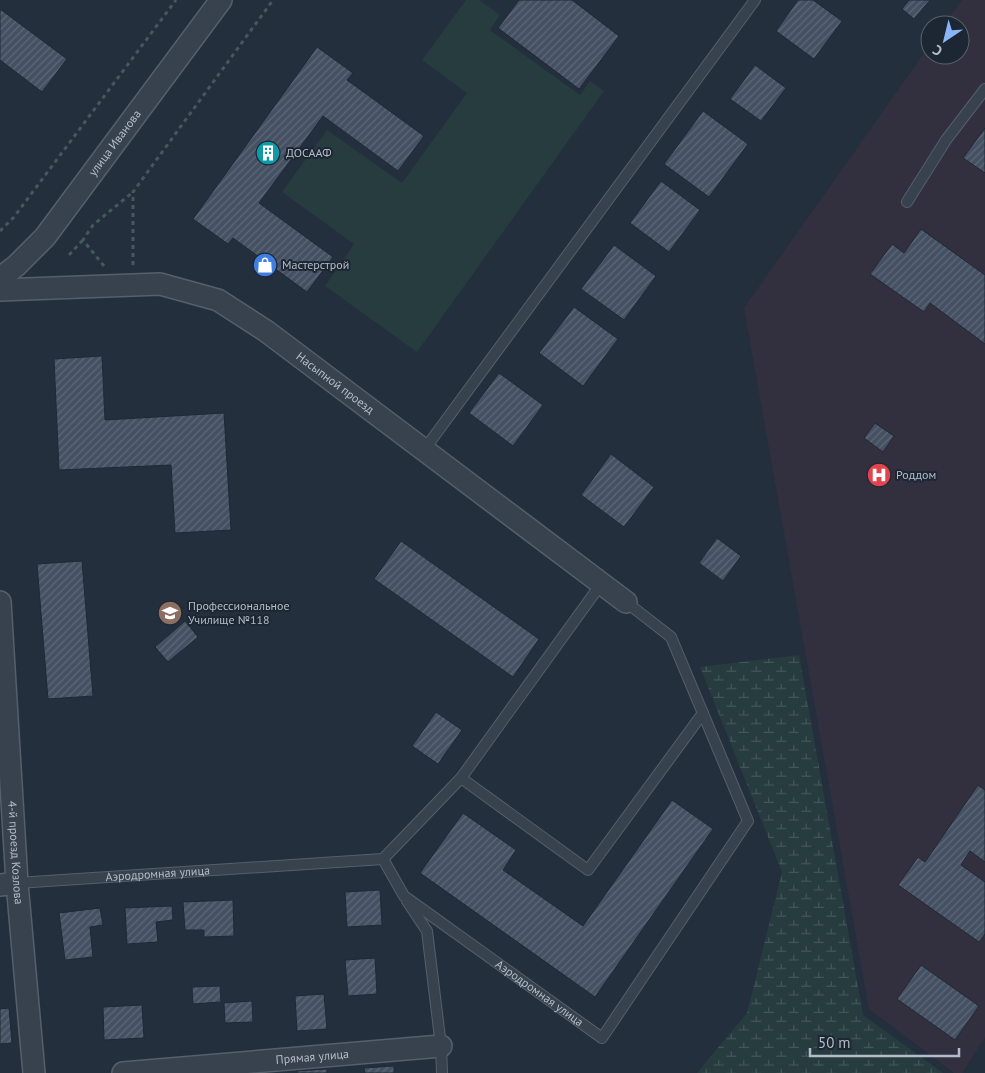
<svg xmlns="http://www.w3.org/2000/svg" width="985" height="1073" viewBox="0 0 985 1073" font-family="'PT Sans',sans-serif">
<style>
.medical{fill:#32303f}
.wetland{fill:url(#wetland-marsh)}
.garden{fill:#263c3f}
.building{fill:url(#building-hatch);stroke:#1f2835}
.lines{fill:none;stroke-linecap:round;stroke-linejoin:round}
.service-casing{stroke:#565f6c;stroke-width:12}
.minor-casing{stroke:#565f6c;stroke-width:24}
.path{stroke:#44595c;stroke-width:3;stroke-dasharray:4 4;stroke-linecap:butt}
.service{stroke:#38414e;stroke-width:10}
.minor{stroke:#38414e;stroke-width:21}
.labels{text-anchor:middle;stroke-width:4;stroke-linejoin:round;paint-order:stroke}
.street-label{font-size:12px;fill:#b4bcc9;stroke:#1d2633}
.poi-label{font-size:12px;fill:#b4bcc9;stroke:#1d2633;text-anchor:start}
</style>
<defs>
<pattern id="wetland-marsh" width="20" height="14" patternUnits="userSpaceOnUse" patternTransform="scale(1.25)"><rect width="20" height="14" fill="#263c3f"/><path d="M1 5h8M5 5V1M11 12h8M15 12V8" fill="none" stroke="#435659"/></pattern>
<pattern id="building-hatch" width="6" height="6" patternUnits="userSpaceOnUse" patternTransform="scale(1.25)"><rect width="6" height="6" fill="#455162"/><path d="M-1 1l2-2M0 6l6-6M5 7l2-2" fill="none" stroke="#5d6877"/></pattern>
</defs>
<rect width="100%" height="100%" fill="#242f3e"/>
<path class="medical" d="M962,0H985V1037L962,1073H954L869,1009L744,308L930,45V55H960V25H944Z"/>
<path class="wetland" d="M799,655L863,1015L943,1073H697L747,1013L782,872L700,667Z"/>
<path class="garden" d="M466,0H479L500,15L490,30L580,95L590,81L604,91L417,352L325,286L354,244L282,192L327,130L402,183L467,93L422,60Z"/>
<g class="building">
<path d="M519,0H572L619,36L579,89L498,28Z"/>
<path d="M798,0H813L842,21L814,59L776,31Z"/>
<path d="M909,0H930L914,19L902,9Z"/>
<path d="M0,9L67,59L42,92L0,60Z"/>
<path d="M317,47L353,73L347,80L424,136L398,171L323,116L259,203L333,257L307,292L233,238L228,244L193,219Z"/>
<path d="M755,65L786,88L761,121L730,99Z"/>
<path d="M703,111L748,144L709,197L664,164Z"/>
<path d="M985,128V173L963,158Z"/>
<path d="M661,181L700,210L669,252L630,223Z"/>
<path d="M921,229L985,275V344L930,303L924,312L870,274L892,244L904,253Z"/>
<path d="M614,245L656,276L624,320L581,289Z"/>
<path d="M574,307L618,339L583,386L539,353Z"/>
<path d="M102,356L105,420L224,413L231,530L175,533L171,465L59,470L54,359Z"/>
<path d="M499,373L543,405L513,446L469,413Z"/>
<path d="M875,423L894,436L883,452L864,438Z"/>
<path d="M611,454L654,487L624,527L581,495Z"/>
<path d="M717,538L741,556L723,581L699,563Z"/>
<path d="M401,541L539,639L513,677L374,579Z"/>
<path d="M82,561L93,696L48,699L37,564Z"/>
<path d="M185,621L198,637L168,662L155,647Z"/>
<path d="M436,712L462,730L438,764L412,746Z"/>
<path d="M978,785L985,790V862L970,851L961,865L985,882V934L979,942L898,885L918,857L925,862Z"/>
<path d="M672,800L713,829L595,997L420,873L463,813L516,850L503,870L583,926Z"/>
<path d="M380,890L382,925L347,927L345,892Z"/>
<path d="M233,900L234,936L204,937V930H185L183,902Z"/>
<path d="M172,906L173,920L156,922L158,942L127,944L125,908Z"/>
<path d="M100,908L103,925L90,927L93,957L65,960L59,913Z"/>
<path d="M375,958L377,994L348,996L345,960Z"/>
<path d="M921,965L979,1006L955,1040L897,999Z"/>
<path d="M220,986L221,1002L193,1004L192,987Z"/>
<path d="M324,994L327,1029L297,1031L295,996Z"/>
<path d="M252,1001L253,1022L225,1023L224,1003Z"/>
<path d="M142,1005L144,1038L104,1040L103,1007Z"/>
<path d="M9,1008L12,1043L0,1044V1009Z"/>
<path d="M394,1066V1073H365L364,1068Z"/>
<path d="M327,1069V1073H297V1071Z"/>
</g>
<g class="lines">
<g class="service-casing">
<g id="service">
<path d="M907,202L946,140L985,89"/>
<path d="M424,450L755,0"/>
<path d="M461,778L588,870L703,713"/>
<path d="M383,859L461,778L601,584"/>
<path id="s1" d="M17,883L383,859L404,896L602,1038L748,821L671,637L626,602"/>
<path d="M407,901L427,931L441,1046L442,1073"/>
</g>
</g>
<g class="minor-casing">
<g id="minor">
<path id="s2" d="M0,278L16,266L45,237L221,0"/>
<path id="s3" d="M0,290L160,284L218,300L266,331L626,602"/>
<path id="s4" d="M0,602L17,883L34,1073"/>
<path d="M0,885L17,883"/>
<path id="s5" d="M123,1073L441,1046"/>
</g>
</g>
<g class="path">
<path d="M0,231L14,217L176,0"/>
<path d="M69,255L83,240"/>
<path d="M133,265V192L273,0"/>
<path d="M104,266L83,240L93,225L133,192"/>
</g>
<use href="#service" class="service"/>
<use href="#minor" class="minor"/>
</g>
<defs>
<g id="building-disc" transform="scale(1.25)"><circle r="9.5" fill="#0f9aa8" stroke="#1d2633"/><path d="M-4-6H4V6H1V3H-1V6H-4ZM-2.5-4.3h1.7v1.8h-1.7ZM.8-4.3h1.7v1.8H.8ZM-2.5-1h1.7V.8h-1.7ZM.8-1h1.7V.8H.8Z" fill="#fff"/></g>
<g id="shop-disc" transform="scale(1.25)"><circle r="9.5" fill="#3f7fe0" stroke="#1d2633"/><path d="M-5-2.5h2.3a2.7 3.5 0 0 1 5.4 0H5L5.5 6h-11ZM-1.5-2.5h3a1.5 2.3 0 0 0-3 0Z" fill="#fff"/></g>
<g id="hospital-disc" transform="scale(1.25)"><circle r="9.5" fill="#e0444e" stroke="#1d2633"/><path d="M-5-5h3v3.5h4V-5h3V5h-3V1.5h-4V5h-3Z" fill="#fff"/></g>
<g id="university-disc" transform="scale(1.25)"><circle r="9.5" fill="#8d6e63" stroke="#1d2633"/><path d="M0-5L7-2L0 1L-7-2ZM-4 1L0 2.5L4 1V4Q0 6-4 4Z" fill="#fff"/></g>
</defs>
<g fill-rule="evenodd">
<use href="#building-disc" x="268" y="153"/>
<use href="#shop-disc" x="265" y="265"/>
<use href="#hospital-disc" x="879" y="475"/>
<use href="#university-disc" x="170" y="613"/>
</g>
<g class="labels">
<g class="street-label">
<text dy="4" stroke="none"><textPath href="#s2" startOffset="178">улица Иванова</textPath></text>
<text dy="4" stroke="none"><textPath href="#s3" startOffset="364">Насыпной проезд</textPath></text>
<text dy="4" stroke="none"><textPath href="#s4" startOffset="251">4-й проезд Козлова</textPath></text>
<text dy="4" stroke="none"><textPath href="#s1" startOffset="141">Аэродромная улица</textPath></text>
<text dy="4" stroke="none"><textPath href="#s1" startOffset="576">Аэродромная улица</textPath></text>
<text dy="4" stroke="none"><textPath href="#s5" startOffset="190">Прямая улица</textPath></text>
</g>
<g class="poi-label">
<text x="286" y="157">ДОСААФ</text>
<text x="282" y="269">Мастерстрой</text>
<text x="896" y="479">Роддом</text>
<text x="188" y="610">Профессиональное<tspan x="188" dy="14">Училище №118</tspan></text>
</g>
</g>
<g transform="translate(945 40) rotate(215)"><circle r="24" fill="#1d2633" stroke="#59626f"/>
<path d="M0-4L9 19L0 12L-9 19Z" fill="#8ab4f8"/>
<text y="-8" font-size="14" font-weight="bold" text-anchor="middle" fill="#b4bcc9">С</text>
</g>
<path d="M810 1048v8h149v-8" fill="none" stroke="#b4bcc9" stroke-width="2.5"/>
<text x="818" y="1048" font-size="15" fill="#b4bcc9" stroke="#1d2633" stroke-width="4" paint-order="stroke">50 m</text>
</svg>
